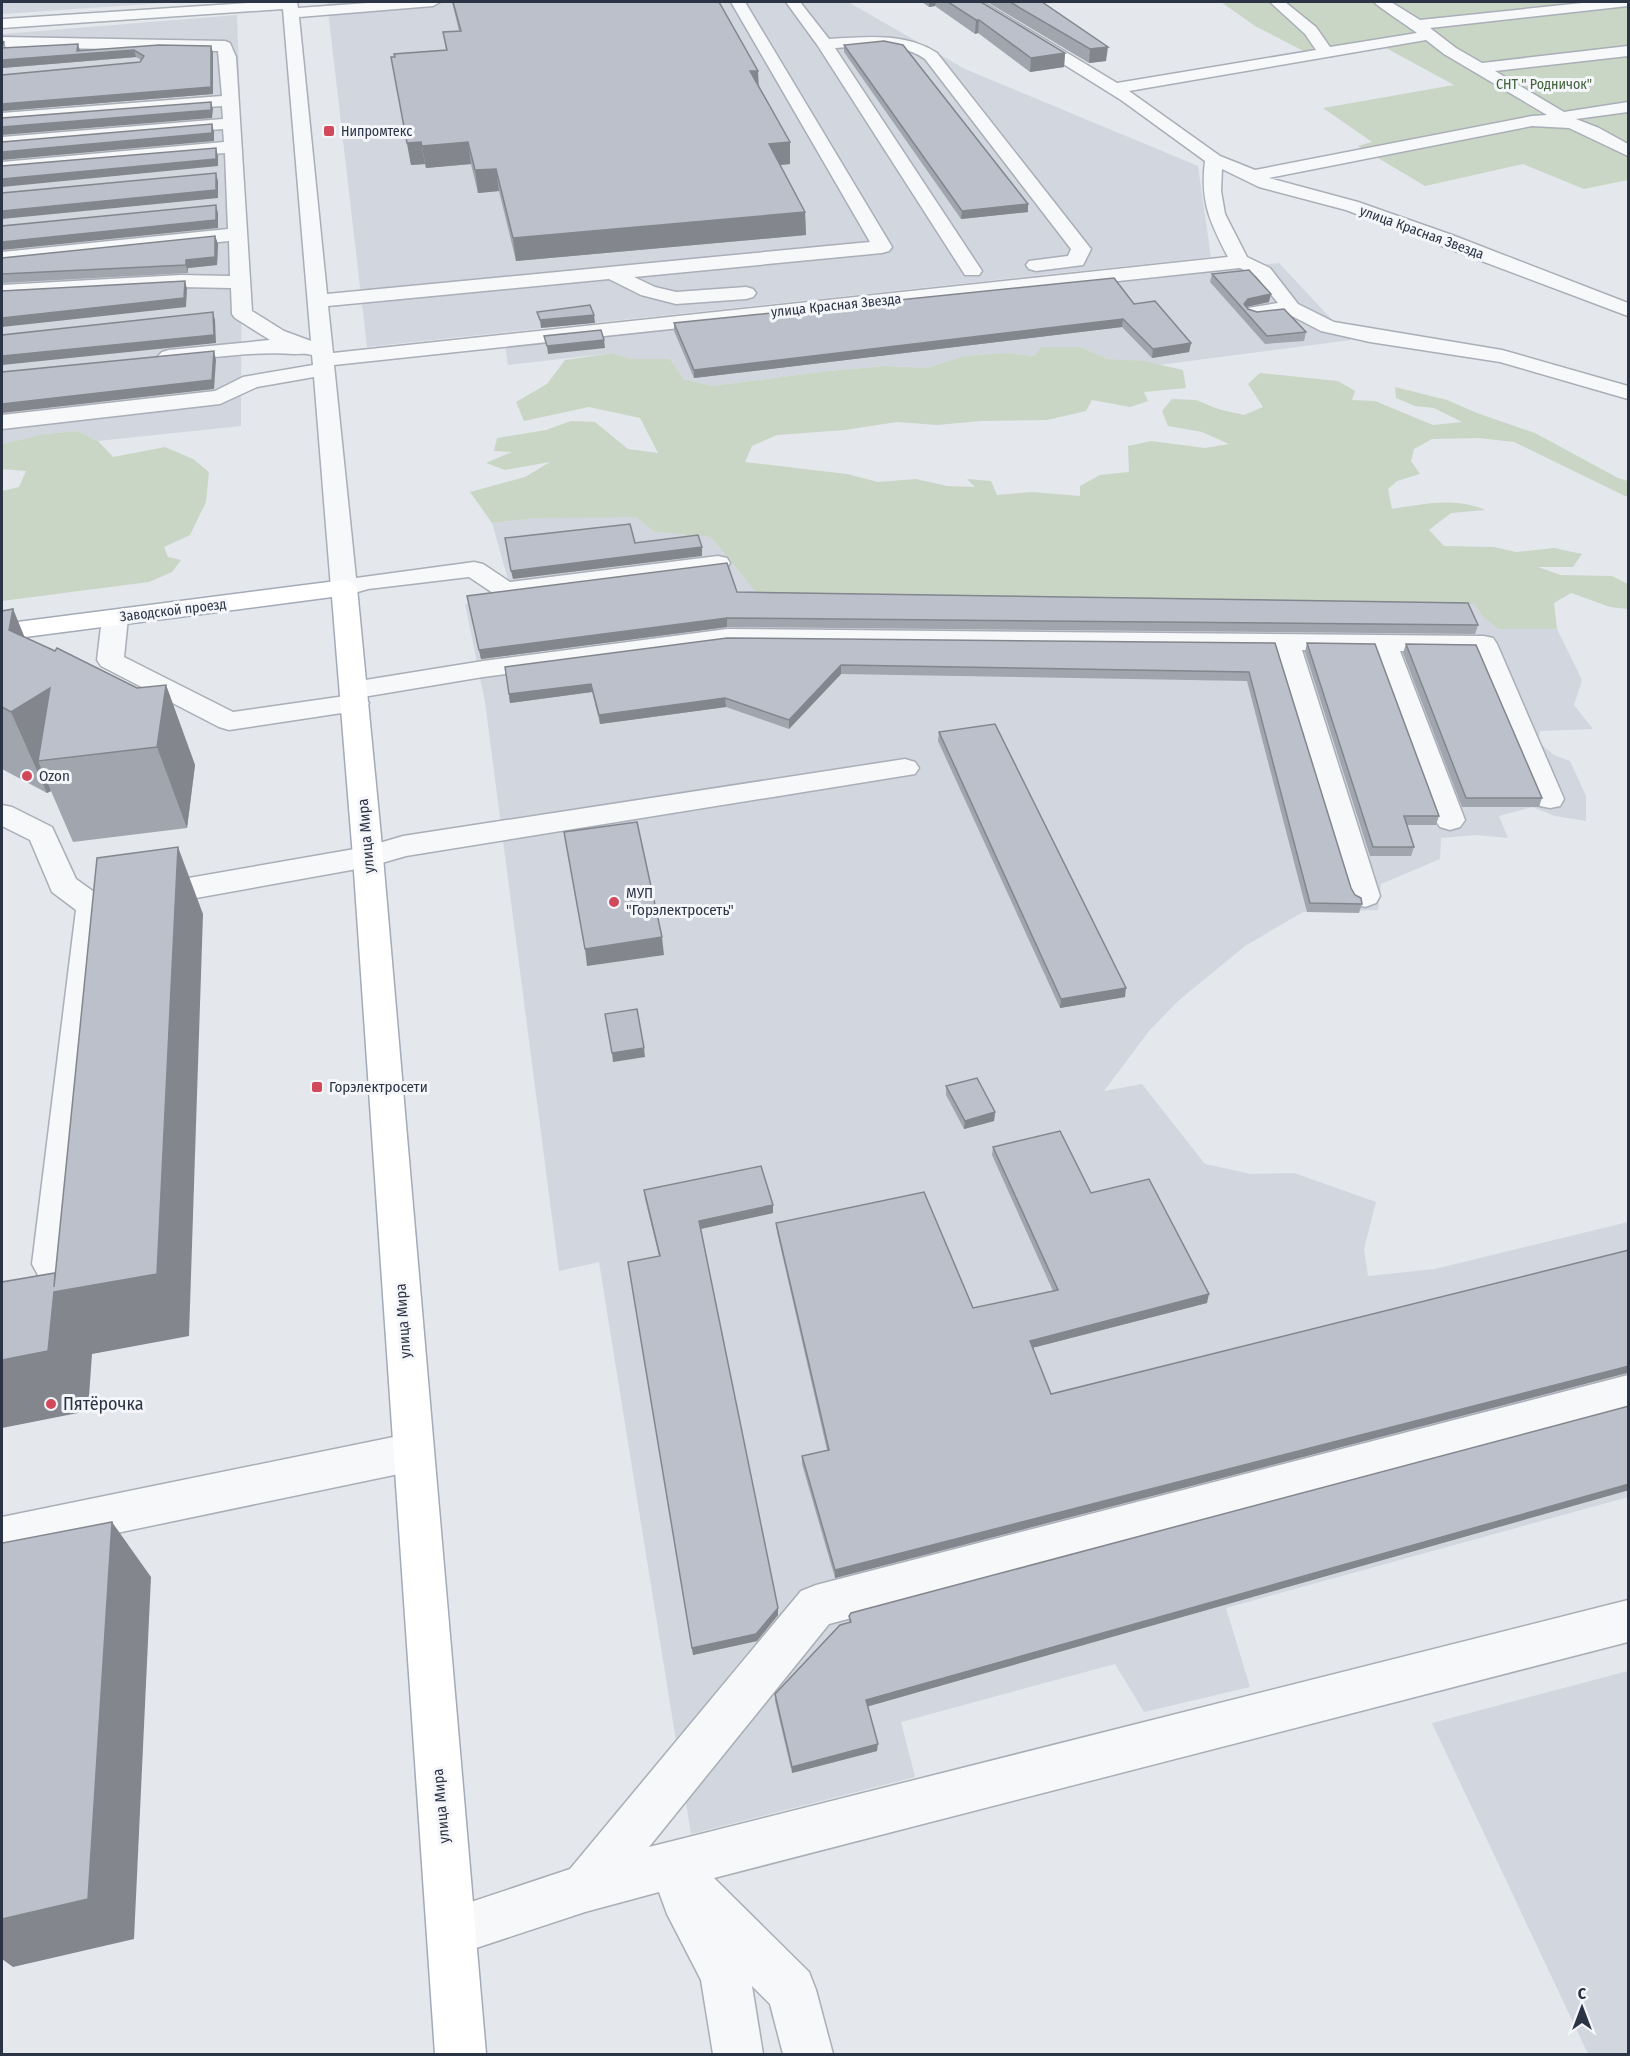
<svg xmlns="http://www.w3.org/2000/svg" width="1630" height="2056" viewBox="0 0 1630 2056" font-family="'Fira Sans Condensed',sans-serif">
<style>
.built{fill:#d2d6de}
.green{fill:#c9d6c5}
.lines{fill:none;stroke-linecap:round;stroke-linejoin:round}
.minor-casing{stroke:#a9aeb7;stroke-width:3}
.major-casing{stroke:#a3abb8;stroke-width:3}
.minor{fill:#f7f8fa;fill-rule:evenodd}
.major{fill:#fff;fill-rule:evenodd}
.wall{fill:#a1a5ae}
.shaded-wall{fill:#83868d}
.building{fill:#bbc0ca;stroke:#83868d;stroke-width:1.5}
.poi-dot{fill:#d1495b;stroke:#f4f6f9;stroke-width:2}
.labels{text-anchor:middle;stroke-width:6;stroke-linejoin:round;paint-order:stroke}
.far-park-label{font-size:14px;fill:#3f6138;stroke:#f4f6f9}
.far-poi-label{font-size:14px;fill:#2b3445;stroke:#f4f6f9;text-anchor:start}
.far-street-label{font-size:14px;fill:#2b3445;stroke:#f4f6f9}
.poi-label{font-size:15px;fill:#2b3445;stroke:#f4f6f9;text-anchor:start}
.street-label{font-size:15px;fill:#2b3445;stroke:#f4f6f9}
.near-poi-label{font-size:18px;fill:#2b3445;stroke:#f4f6f9;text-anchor:start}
</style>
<rect width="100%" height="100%" fill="#e4e7ec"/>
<g class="built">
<path d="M2,2H180L2,14Z"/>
<path d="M327,2H848L965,69L1198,166L1211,257L367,347Z"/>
<path d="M237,15L242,166L241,426L98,441L78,431L43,434L2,444V34Z"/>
<path d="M1279,263L1351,340L1159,365L1107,359L1081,347L1035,356L1005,353L963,356L927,368L886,366L828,371L712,386L684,379L670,359H630L613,353L508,365L505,345Z"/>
<path d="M588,516L636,517L654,532L711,537L758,595L1474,604L1483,617L1498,629H1557L1582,680L1574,705L1593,729L1540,731L1538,742L1554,755L1570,761L1586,796V821L1555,816L1532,807L1499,816L1508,838L1476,835L1441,838L1440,859L1381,884L1378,910L1303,912L1245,946L1178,1001L1149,1031L1104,1091L1142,1084L1205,1164L1251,1174L1294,1173L1376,1202L1364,1249L1368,1276L1435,1269L1628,1222V1497L1226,1608L1250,1687L1144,1712L1115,1664L901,1722L915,1777L691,1834L599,1262L559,1271L485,702L465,604L513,597L492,523L536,518Z"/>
<path d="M1628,1671V2054H1588L1432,1723Z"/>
</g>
<g class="green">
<path d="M1221,2H1628V180L1584,189L1523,164L1425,186L1358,146L1372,142L1323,108L1454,85L1386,48L1315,57L1255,26Z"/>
<path d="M1041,347H1081L1107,359L1143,361L1183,370L1186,388L1144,392L1148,401L1130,407L1092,400L1086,411L1047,420L981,421L937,425L897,422L845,430L777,435L752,446L745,462L847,474L878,482L916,479L947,486L975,487L967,479L991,481L997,495L1032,492L1080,496V486L1100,475L1129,472L1128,446L1151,441L1205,448L1229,444L1202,432L1168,426L1162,411L1172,399L1196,400L1218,409L1244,415L1263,407L1248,384L1260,373L1338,381L1355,391L1352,400L1375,401L1433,425L1462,422L1434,408L1415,406L1396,398L1395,387L1447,400L1477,413L1535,433L1618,478L1628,481V496H1625L1514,442L1479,438L1432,439L1414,449L1411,461L1420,474L1397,481L1388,489L1392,509C1423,504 1456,497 1485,510L1451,513L1429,530L1444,546L1494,547L1516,552L1554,548L1582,554L1573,567H1538L1561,575L1612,576L1628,584V609L1610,607L1571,593L1554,603L1557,629H1498L1483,617L1474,604L758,595L711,537L654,532L636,517L536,518L492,523L470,492L525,477L550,462L505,470L486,463L512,452L494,451L497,438L546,430L571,421L595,422L628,449L658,453L640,418L589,407L524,421L516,402L547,384L565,360L613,353L630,359H670L684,379L712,386L828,371L886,366L927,368L963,356L1005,353L1035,356Z"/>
<path d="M78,431L98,441L113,457L165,447L193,459L209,472L206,502L190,535L164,547L168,557L181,560L172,572L149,582L2,601V491L19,487L26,471L2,469V444L43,434Z"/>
</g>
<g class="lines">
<g class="minor-casing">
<g id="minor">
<path d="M262,2H297L298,8L382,2H440L433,6L299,17L327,294L870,242L731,2H745L892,247L889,251L882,253L634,277L655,287L676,292L746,287L753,289L756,293L753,297L746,299L676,304L641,295L609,279L328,306L333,353L1228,257C1210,222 1200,202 1205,161L1121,100L969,5L967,2H983L1117,83L1316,50L1305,34L1270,2H1285L1316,27L1330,47L1417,33C1408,26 1377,6 1374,2H1391L1420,20L1592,2H1628V6L1430,28L1456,48L1482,63L1628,46V56L1495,71L1564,112L1628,102V112L1576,119L1599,128L1628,144V156L1569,128L1532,126L1269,178L1358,202L1452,235L1628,303V316L1346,210L1259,187L1222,169L1221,191L1225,214L1247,257L1270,268L1298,304L1334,322L1502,350L1628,386V399L1500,362L1370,342L1321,331L1288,314L1255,318L1248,316L1245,312L1248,308L1278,303L1256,276L1240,268L334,365L356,578L474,562L483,564L510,582L718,556L727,558L730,563L727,568L718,570L505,598L496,595L469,577L368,589L344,596L335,593L331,588L314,377L257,387L220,404L2,429V415L215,391L243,377L313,365L312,355C305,353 301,354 294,354C253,351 210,358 169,362L162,360L158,356L162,352L169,350L270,340L235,318L232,314L231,288L181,287L2,297V285L181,275L230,276L229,241L2,264V252L228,229L225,153L2,172V162L224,142L223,129L2,147V137L223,119L222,106L2,123V113L222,96L218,51L2,47V37L225,41L230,43L236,57L252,311L284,331L311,341L283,9L2,28L3,19ZM1426,40L1444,54L1547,115L1532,116L1255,170L1220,156L1129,91Z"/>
<path d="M786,2H800L829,39C866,37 905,32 937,53L1091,249L1083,265L1036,271L1029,269L1026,265L1029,261L1068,256L1071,249L925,59C899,41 867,46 835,48L982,271L979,275H965L818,46Z"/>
<path d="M115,610L124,613L128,618L124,657L233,712L345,696L340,690L343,684L353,682L483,661L727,629L1484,636L1493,638L1497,644L1564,799L1560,806L1550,808L1540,806L1536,799L1474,652L1400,651L1465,820L1460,827L1450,830L1440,827L1435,820L1374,651L1302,650L1380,896L1376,903L1365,907L1354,903L1350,896L1275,650L727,645L483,677L363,697L369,703L365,709L355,711L229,730L219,727L101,666L97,660L102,618L106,613Z"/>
<path d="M905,759L915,762L919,768L915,774L406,856L368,867L107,914L70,1264L64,1275L51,1280L38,1275L32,1264L76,910L52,892L30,840L2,826V805L12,807L52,827L76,879L97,894L366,847L403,836Z"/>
<path d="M1628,1375V1411L829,1624L649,1847L1628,1600V1642L714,1878L809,1972L816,1990L833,2054H783L770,2004L752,1986L763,2054H713L701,1980L667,1914L659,1892L585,1912L452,1956L435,1948L427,1931L435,1914L570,1869L801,1591L816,1585Z"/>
<path d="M413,1433L427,1439L433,1452L427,1465L413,1471L2,1557V1517Z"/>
</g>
</g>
<g class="major-casing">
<path id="major" d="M344,580L353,583L357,588L383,857L486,2054H435L353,857L332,597L2,640V624Z"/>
</g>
<use href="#minor" class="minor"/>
<use href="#major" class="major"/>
</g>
<g class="wall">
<path d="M452,2H719L759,87L790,164L780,165L805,212L806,235L516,261L499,191L478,193L471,164L426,168L425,164L411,165L391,57L446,50L443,32L459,31Z"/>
<path d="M922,2H981L1065,53L1064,67L1030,72L978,33L975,34L935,6L929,7Z"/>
<path d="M987,2H1042L1106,61L1089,63Z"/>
<path d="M4,42L6,48L80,51L211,46L213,53V94L2,111V75L140,62L141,60L136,57L2,68Z"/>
<path d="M844,45L1028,204V212L961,219L844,52Z"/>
<path d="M215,236L218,244L217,265L188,268V273L2,283V285V258Z"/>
<path d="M1212,274L1269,302L1246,307L1248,309L1306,332L1304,341L1265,344L1210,282Z"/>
<path d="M1134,304L1191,343L1189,352L1152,358L1122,327L694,378L674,331V323Z"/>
<path d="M737,592L1478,625L1475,634L727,627L481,659L469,605Z"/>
<path d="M13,609L24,637L137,688L166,685L195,765L187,828L73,842L51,791L47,793L2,769V611Z"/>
<path d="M1275,643L1351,888L1355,895L1362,904L1359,913L1307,912L1247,681L841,674L789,729L726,707L600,724L592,692L510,703L505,667Z"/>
<path d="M1307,643L1439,816L1436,825H1407L1414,847L1411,856H1370L1305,652Z"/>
<path d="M1406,644L1542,798L1539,807H1462L1403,653Z"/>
<path d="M939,732L1125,997L1060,1008L938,741Z"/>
<path d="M946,1086L995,1112L994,1121L964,1129L946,1095Z"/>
<path d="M993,1147L1091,1193L1207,1303L1032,1348L1051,1394L1629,1250V1374L1627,1373L835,1578L802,1464V1456L827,1450L777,1232L776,1223L973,1308L1053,1291L992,1155Z"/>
<path d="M644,1190L773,1213L701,1229L778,1615L757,1641L693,1655L628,1262L659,1256L645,1199Z"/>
<path d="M1629,1406V1490L868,1706L877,1751L792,1773L775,1701V1694L849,1623V1616Z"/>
</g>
<g class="shaded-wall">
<path d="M930,2H936L935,6L929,7Z"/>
<path d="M976,20H979L978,33L975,34Z"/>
<path d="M78,44L80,51L134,50L136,57L2,68V70V60L77,51Z"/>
<path d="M211,46L213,53V94L2,111V104Z"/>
<path d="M1108,47L1106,61L1089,63L1090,49Z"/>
<path d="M1065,53L1064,67L1030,72L1031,58Z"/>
<path d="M750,71H758L759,91Z"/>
<path d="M211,102L213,109L212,118L2,135V137V127Z"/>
<path d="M212,124L214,132V141L2,160V162V152Z"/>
<path d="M421,142L425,164L411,165L407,143Z"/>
<path d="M468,142L471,164L426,168L422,146Z"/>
<path d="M790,142V164L769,166V144Z"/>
<path d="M216,148L218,156V166L2,187V188V179Z"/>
<path d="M496,169L499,191L478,193L475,170Z"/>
<path d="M216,173L218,181V198L2,219V211Z"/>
<path d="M1028,204V212L961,219L962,211Z"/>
<path d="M216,205L218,213V228L2,250V242Z"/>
<path d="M805,212L806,235L516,261L513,238Z"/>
<path d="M215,236L218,244L217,265L188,268V273L186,265V260Z"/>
<path d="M185,281L187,289L186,307L2,327V329V318Z"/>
<path d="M1271,294L1269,302L1246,307L1244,304L1248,299Z"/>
<path d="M213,312L215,320L216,343L2,365V367V356Z"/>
<path d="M594,315L595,323L541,328L540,320Z"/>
<path d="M1123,319L1122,327L694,378V370Z"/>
<path d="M604,340L605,348L548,354L547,346Z"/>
<path d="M1191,343L1189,352L1152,358L1153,349Z"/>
<path d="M214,351L216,360L214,389L2,413V404Z"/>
<path d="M702,547V556L513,579L511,571Z"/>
<path d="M13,609L46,689L50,688L38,761L51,791L47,793L11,712L9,630Z"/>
<path d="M727,618V627L481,659L479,650Z"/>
<path d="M841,665V674L789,729V720Z"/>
<path d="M591,684L592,692L510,703L509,694Z"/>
<path d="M166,685L195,765L187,828L157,747Z"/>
<path d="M725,698L726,707L600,724L599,715Z"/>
<path d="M178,847L203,914L189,1336L92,1354L88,1411L2,1428V1360L54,1292Z"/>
<path d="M662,937L664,955L587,966L585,949Z"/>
<path d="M1126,988L1125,997L1060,1008L1061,999Z"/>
<path d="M644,1048L645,1057L613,1062L612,1053Z"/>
<path d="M995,1112L994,1121L964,1129L965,1121Z"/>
<path d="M773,1205V1213L700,1229L699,1221Z"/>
<path d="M1209,1294L1207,1303L1028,1349L1030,1341Z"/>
<path d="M1629,1366V1371L1627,1373L835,1578V1570Z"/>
<path d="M1629,1484V1490L866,1707V1700Z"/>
<path d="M112,1522L151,1577L134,1939L13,1967L2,1959V1919Z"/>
<path d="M778,1608V1615L757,1641L693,1655L692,1648Z"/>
<path d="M878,1744L877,1751L792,1773V1767Z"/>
</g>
<g class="building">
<path d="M453,2H719L758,71H750L790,142L769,144L805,212L513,238L496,169L475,170L468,142L422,146L421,142L407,143L391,57H395L394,54L447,50L443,32L461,31Z"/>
<path d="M948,2H981L1065,53L1031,58L979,20H976Z"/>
<path d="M1010,2H1042L1108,47L1090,49Z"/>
<path d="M2,41L4,42L2,48L78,44L77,51L159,45L211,46V87L2,104V75L140,62L144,56L134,50L2,60Z"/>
<path d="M884,41L903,45L1028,204L962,211L844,45Z"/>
<path d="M211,102V110L2,127V118Z"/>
<path d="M212,124V133L2,152V142Z"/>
<path d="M216,148V159L2,179V166Z"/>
<path d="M216,173V190L2,211V193Z"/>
<path d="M216,205V220L2,242V226Z"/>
<path d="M215,236V257L186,260V265L2,274V258Z"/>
<path d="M1249,270L1271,294L1248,299L1244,304L1248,309L1257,312L1284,309L1306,332L1267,336L1212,274Z"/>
<path d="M1114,278L1134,304L1155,301L1191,343L1153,349L1123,319L694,370L674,323Z"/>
<path d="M185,281L184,298L2,318V291Z"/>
<path d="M590,305L594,315L540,320L537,312Z"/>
<path d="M213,312L214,335L2,356V335Z"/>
<path d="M601,330L604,340L547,346L544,336Z"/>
<path d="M214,351L212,380L2,404V372Z"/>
<path d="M630,524L635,543L698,535L702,547L511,571L505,538Z"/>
<path d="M727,563L737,592L1468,603L1478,625L727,618L479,650L467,596Z"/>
<path d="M13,609L9,630L55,651L57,648L137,688L166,685L157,747L38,761L50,688L11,712L2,707V611Z"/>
<path d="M727,638L1275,643L1351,888L1355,895L1361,898L1362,904L1310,903L1249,672L841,665L789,720L725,698L599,715L591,684L509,694L505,667Z"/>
<path d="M1307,643L1375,644L1439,816H1404L1414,847H1373Z"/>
<path d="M1406,644L1476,645L1542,798H1466Z"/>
<path d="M995,724L1126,988L1061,999L939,732Z"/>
<path d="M637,822L662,937L585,949L564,832Z"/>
<path d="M178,847L157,1274L54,1292L48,1351L2,1360V1282L55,1273L54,1287L97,858Z"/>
<path d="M637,1009L644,1048L612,1053L605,1014Z"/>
<path d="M977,1078L995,1112L965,1121L946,1086Z"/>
<path d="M1060,1131L1091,1193L1149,1179L1209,1294L1030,1341L1051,1394L1629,1250V1366L835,1570L802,1456L829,1450L776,1223L924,1192L973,1308L1058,1290L993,1147Z"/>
<path d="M761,1166L773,1205L699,1221L778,1608L756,1634L692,1648L628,1262L660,1256L644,1190Z"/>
<path d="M1629,1406V1484L866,1700L878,1744L792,1767L775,1694L840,1625L851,1622L849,1616L851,1613Z"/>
<path d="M112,1522L88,1899L2,1919V1543Z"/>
</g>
<g class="poi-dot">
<rect x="323" y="125" width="12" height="12" rx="3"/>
<circle cx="27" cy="776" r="6"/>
<circle cx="614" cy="902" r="6"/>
<rect x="311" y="1081" width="12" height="12" rx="3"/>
<circle cx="51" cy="1404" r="6"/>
</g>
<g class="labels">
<g class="far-park-label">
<text x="1544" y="89">СНТ " Родничок"</text>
</g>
<g class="far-poi-label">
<text x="341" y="136">Нипромтекс</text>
</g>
<g class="far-street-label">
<text transform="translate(1422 232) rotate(20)" y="5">улица Красная Звезда</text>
<text transform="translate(836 305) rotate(-6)" y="5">улица Красная Звезда</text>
<text transform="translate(173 610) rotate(-7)" y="5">Заводской проезд</text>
</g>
<g class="poi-label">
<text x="39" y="781">Ozon</text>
<text x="626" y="898">МУП<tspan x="626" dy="17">"Горэлектросеть"</tspan></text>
<text x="329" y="1092">Горэлектросети</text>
</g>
<g class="street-label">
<text transform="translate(366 836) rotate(-95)" y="5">улица Мира</text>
<text transform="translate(403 1321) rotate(-94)" y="5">улица Мира</text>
<text transform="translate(441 1806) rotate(-95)" y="5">улица Мира</text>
</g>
<g class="near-poi-label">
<text x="63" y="1410">Пятёрочка</text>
</g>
</g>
<rect width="1630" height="2056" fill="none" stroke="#2b3445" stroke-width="6"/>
<g transform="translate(1582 2008)" stroke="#f4f6f9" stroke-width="4.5" paint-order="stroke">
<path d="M0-4.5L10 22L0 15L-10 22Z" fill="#2b3445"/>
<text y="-9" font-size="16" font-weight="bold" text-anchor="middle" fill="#2b3445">С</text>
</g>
</svg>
